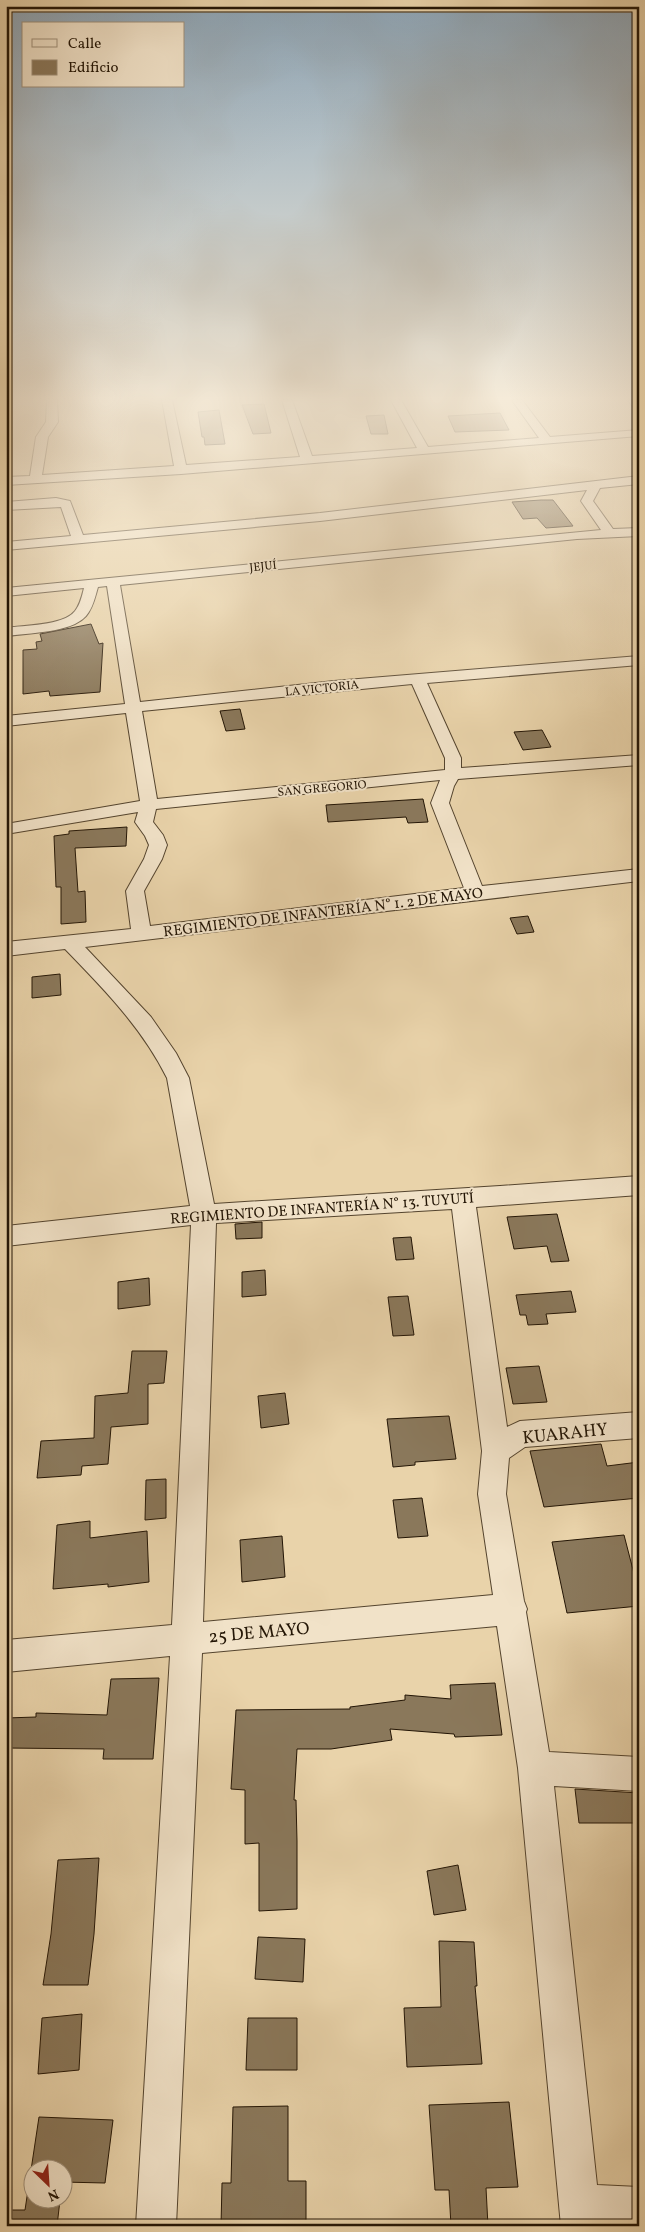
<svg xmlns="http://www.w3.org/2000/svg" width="645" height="2232" viewBox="0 0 645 2232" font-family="Vollkorn,serif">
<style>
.building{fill:#8a785b;stroke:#231505}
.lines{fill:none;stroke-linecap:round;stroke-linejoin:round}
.minor-casing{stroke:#54442e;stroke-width:2}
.minor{fill:#f1e2c8;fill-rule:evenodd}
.labels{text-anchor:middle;stroke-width:4;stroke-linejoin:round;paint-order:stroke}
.far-street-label{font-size:12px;fill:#231505;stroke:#f1e2c8}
.street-label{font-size:15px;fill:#231505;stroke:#f1e2c8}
.near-street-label{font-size:18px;fill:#231505;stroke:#f1e2c8}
</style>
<rect width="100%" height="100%" fill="#e9d3aa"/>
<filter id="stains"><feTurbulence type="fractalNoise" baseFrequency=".004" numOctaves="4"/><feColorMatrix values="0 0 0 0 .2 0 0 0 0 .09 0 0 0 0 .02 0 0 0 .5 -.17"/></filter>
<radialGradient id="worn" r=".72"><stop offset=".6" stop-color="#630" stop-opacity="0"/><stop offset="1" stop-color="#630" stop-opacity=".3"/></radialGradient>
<g class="building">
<path d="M264,404L271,433L253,434L242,405Z"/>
<path d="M219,410L225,444L205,445L204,437H202L198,412Z"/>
<path d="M500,413L509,430L455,432L448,416Z"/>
<path d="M384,415L388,434H371L366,416Z"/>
<path d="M541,500H553L573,526L546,528L537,518L523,519L512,502Z"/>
<path d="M91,624L99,644L103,643L100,692L50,696L49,691L23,694V650L37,649L36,642L42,641L40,634Z"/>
<path d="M240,709L245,729L226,731L220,711Z"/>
<path d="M542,730L551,747L523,750L514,732Z"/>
<path d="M423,799L428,822L408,823L406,817L328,822L326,805Z"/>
<path d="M127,827L126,846L75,848L78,892L85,891L86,922L61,924V887H56L54,836L69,834V831Z"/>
<path d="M528,916L534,932L517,934L510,918Z"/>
<path d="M60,974L61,995L32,998V977Z"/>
<path d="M557,1214L569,1261L551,1262L547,1246L514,1249L507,1217Z"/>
<path d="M262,1222V1238L236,1239L235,1224Z"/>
<path d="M411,1237L414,1259L396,1260L393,1238Z"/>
<path d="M265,1270L266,1295L242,1297V1272Z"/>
<path d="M149,1278L150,1305L118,1309V1282Z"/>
<path d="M571,1291L576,1312L546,1314L548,1324L528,1325L526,1315H520L516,1295Z"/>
<path d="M408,1296L414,1335L393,1336L388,1297Z"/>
<path d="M132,1351H167L164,1383L148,1384V1424L111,1427L108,1464L82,1466L81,1475L37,1478L41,1441L94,1438L95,1396L128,1393Z"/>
<path d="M539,1366L547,1402L513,1404L506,1368Z"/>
<path d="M285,1393L289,1424L261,1428L258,1396Z"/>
<path d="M449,1416L456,1459L415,1462V1465L393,1467L387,1419Z"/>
<path d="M601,1444L607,1466L639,1462V1498L544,1507L530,1451Z"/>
<path d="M166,1479V1518L145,1520L146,1480Z"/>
<path d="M422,1498L428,1536L398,1538L393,1500Z"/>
<path d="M90,1521V1538L147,1531L149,1582L108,1587V1584L53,1589L57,1525Z"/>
<path d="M624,1535L639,1593V1606L567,1613L552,1542Z"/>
<path d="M282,1536L285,1577L242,1582L240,1540Z"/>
<path d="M159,1678L153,1759H103L104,1749L6,1748V1718L36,1717V1713L107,1715L111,1679Z"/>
<path d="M495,1683L502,1735L455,1737L454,1734L390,1729L392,1740L331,1749H297L294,1800H296L297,1841V1909L259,1911V1843L245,1844V1790L231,1789L236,1710L350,1709V1707L405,1700V1695L451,1699L450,1685Z"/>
<path d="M575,1789L639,1793V1823H579Z"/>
<path d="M99,1858L94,1934L88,1985H43L51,1934L58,1860Z"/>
<path d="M458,1865L466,1910L434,1915L427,1871Z"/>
<path d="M258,1937L305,1939L303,1982L255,1979Z"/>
<path d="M439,1941L474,1942L477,1986H475L482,2064L407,2067L404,2008L441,2007Z"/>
<path d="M82,2014L79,2070L38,2074L42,2018Z"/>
<path d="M248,2018H297V2070H246Z"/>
<path d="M509,2102L518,2187L486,2188L488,2226H451L449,2190H435L429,2105Z"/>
<path d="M288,2106V2181H306V2226H221L222,2183H231L233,2107Z"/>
<path d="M39,2117L113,2120L105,2183L62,2182V2170H32V2200H60L57,2226H6V2210H25Z"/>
</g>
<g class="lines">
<g class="minor-casing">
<g id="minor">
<path d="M47,400H57L58,422L48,437L42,475L174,466L162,400H172L186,465L300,457L282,400H292L312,456L417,448L391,400H401L428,447L539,438L512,400H522L550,437L639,430V436L181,474L6,485V477L30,476L36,437L46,422Z"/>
<path d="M628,400H638L639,411L635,410Z"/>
<path d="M639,476V484L600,488L593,501L613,529L639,528V536L577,539L120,585L140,702L334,681L639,656V665L427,683L461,758V768L639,755V765L458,779L454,786L449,803L482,886L639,869V881L85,947L151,1017L176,1053L189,1078L214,1204L500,1186L639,1176V1195L476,1207L507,1427L520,1421L639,1412V1438L525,1447L509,1458L506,1494L524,1601L527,1609L526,1612L549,1752L639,1757V1791L554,1786L597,2185L639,2187V2226H561L518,1768L497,1626L202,1653L176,2226H136L170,1656L6,1672V1640L172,1625L191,1225L6,1246V1226L190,1206L167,1078C142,1028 104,989 65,949L6,956V942L131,929L126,891L144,859L149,845L145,836L135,822L138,812L6,834V824L140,801L126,713L6,726V716L125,704L107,586L98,587C95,597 93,608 86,616C71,633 28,633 6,636V628C24,625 63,626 75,611C80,605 82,596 84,588L6,596V588L601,530L581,501L587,490L320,521L6,550V542L71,536L61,507L6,510V502L56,498L70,501L83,535L320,513ZM412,684L445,758V770L157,799L142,711ZM440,780L431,803L464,888L150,926L144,891L162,859L167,845L163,835L153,822L156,809ZM452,1209L482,1451L478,1494L493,1595L203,1622L216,1223Z"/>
</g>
</g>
<use href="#minor" class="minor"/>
</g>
<linearGradient id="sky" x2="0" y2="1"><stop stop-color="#8da6b9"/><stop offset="0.56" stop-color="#f5ebd9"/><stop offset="1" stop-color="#f5ebd9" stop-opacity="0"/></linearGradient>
<rect width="645" height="712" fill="url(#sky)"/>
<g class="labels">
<g class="far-street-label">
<text transform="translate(263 566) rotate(-6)" y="4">JEJUÍ</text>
<text transform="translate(322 688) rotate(-6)" y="4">LA VICTORIA</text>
<text transform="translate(322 788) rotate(-5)" y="4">SAN GREGORIO</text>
</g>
<g class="street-label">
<text transform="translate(323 912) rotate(-7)" y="5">REGIMIENTO DE INFANTERÍA N° 1. 2 DE MAYO</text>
<text transform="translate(322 1208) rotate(-4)" y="5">REGIMIENTO DE INFANTERÍA N° 13. TUYUTÍ</text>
</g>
<g class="near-street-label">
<text transform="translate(565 1433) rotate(-6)" y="6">KUARAHY</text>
<text transform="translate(259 1632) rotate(-5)" y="6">25 DE MAYO</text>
</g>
</g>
<rect width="645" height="2232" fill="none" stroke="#e9d3aa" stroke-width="25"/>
<rect x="8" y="8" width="630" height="2217" fill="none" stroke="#231505" stroke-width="2.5"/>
<rect x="12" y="12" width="620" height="2207" fill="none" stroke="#231505"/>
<rect x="22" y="22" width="162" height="65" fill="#f1e2c8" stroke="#9f907a"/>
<rect x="32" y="39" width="25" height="8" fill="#f1e2c8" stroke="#9f907a"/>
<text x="68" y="48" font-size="15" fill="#231505">Calle</text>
<rect x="32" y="60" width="25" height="15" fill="#8a785b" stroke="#9f907a"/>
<text x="68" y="72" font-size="15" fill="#231505">Edificio</text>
<g transform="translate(48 2184) rotate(155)"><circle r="24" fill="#f1e2c8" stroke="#9f907a"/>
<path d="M0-4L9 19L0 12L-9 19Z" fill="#8f2418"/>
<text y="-8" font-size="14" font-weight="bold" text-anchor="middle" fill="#231505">N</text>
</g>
<rect width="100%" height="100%" filter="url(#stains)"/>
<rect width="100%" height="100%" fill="url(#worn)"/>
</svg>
